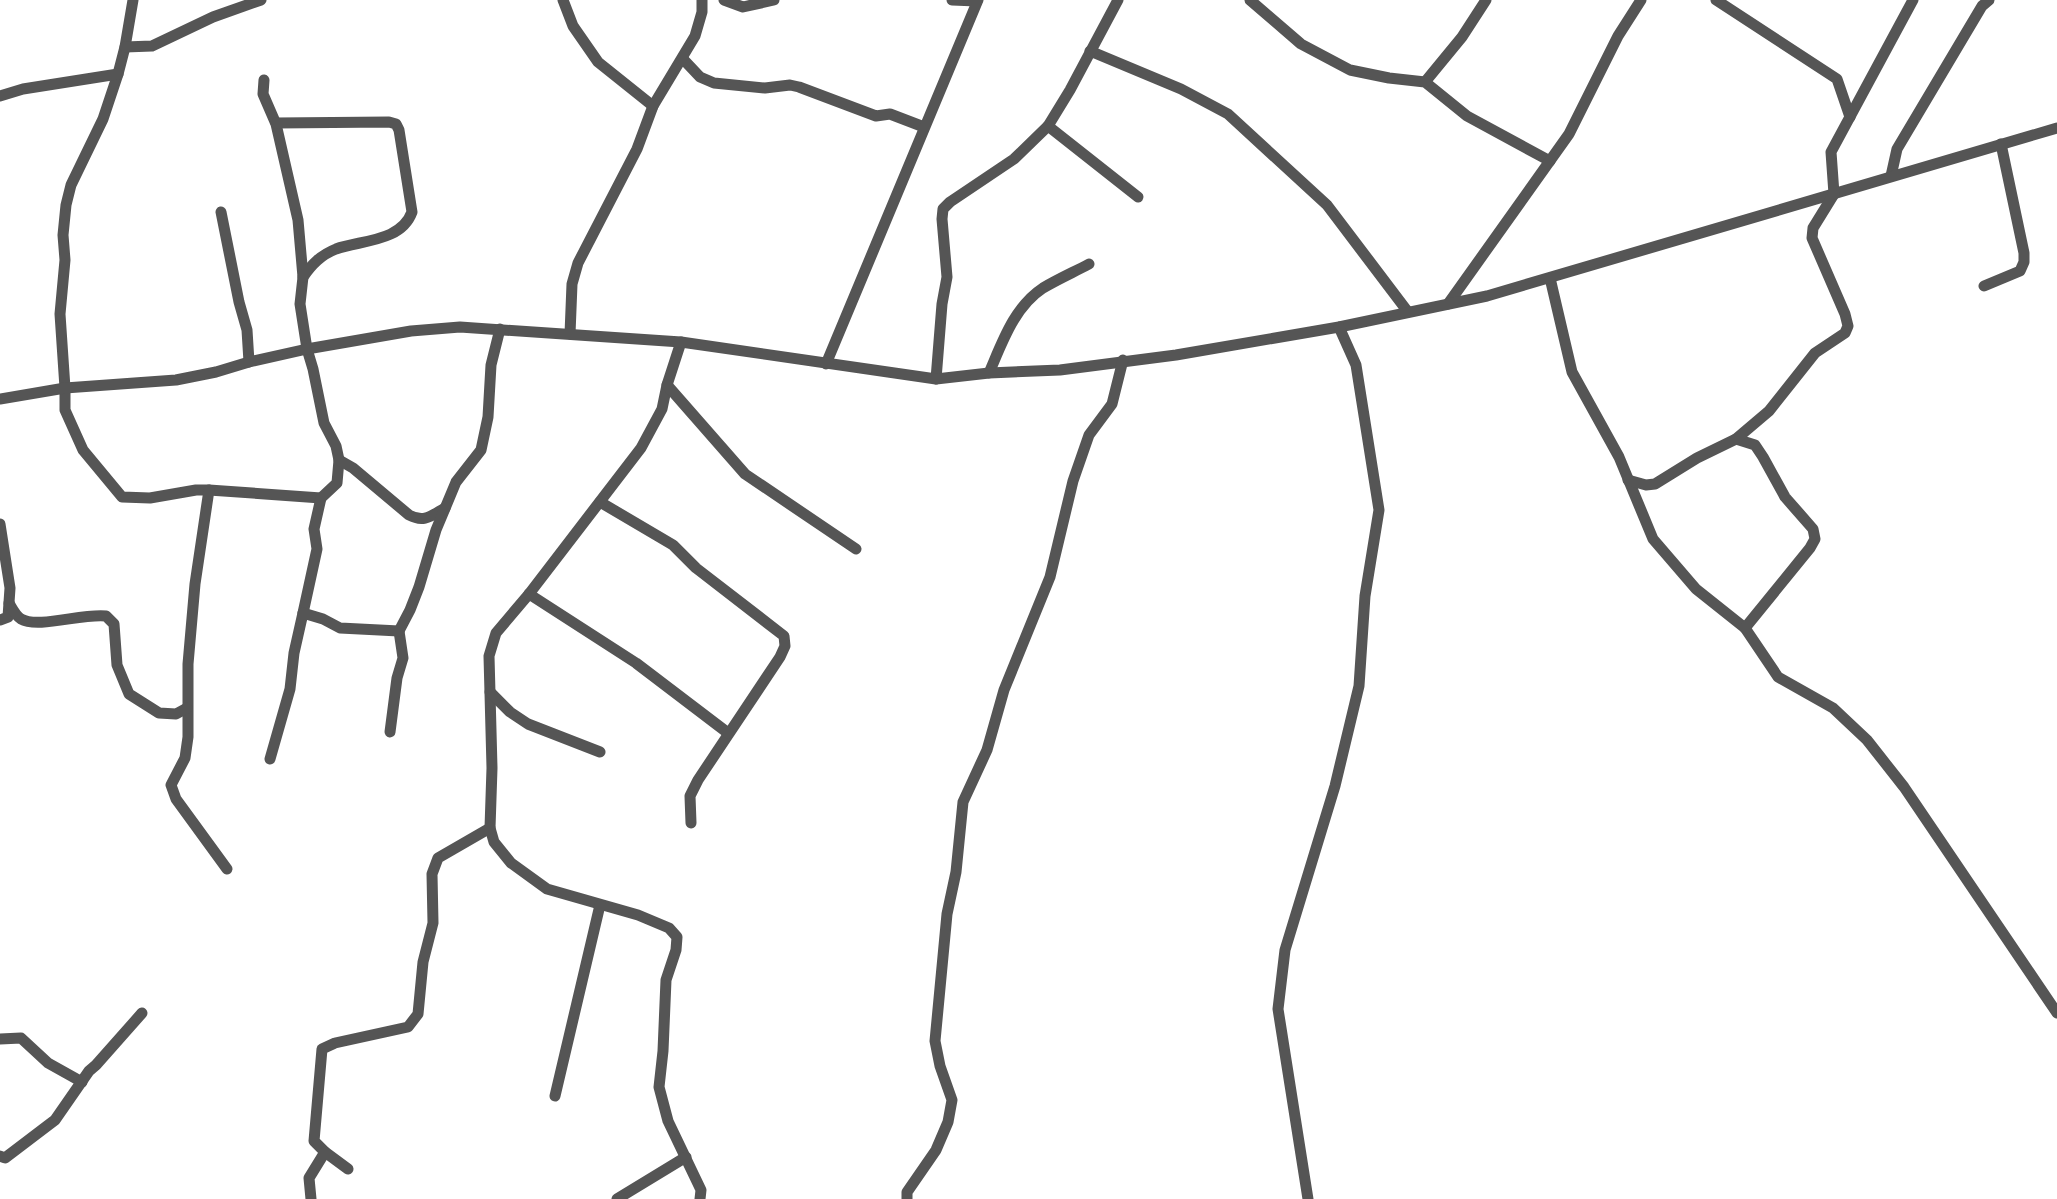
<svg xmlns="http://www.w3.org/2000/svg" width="2057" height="1199" viewBox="0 0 2057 1199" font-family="Poppins,sans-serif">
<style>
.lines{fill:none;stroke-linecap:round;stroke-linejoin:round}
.minor{stroke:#555;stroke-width:11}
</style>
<rect width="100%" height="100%" fill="#fff"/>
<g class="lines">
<g class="minor">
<path d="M133,0L125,47L118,74L103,119L71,185L66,205L63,235L65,260L60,314L65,388V410L83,450L122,497L150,498L196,490H209L321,498"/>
<path d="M563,0L573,26L598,62L653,106"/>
<path d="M724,0L743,7L774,0"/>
<path d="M952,0L977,1"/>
<path d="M1250,0L1301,44L1350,70L1389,78L1425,82L1467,116L1550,161"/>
<path d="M1716,0L1837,79L1850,117"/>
<path d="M125,47L152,46L213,17L261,0"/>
<path d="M1090,51L1181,89L1228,114L1327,205L1408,312"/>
<path d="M683,59L700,77L714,83L765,88L790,85L799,87L876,116L890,114L924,127"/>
<path d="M264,80L263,94L276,124L298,220L303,277L300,304L307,349L313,369L324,423L336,446L339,460L337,483L321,498L314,529L317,549L303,613"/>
<path d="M1425,82L1462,37L1486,0"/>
<path d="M0,96L23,89L118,74"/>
<path d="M276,123L389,122L396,124L399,130L412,212C401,242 361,240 336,249C321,255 312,264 303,277"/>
<path d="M1048,126L1138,197"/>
<path d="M1891,176L1897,149L1982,6L1989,0"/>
<path d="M221,212L239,302L247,330L249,362"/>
<path d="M1550,278L1572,372L1619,457L1653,539L1696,589L1745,628L1778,677L1833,708L1867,740L1904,787L2057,1013"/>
<path d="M1984,286L2020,271L2024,262V253L2001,144"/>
<path d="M1448,304L1569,134L1618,36L1641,0"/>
<path d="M570,334L572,284L578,263L637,149L653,106L695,36L702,12V0"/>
<path d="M681,342L667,385L662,409L641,448L529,594L496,633L489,656L492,768L490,828L494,842L511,863L547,889L638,915L669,928L677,937L676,950L666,980L663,1051L659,1087L668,1121L701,1190L700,1199"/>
<path d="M826,364L978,0"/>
<path d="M989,373C1002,343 1014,307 1043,288C1058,279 1074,272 1089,264"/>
<path d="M936,379L942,304L947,277L942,219L943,209L950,202L1014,159L1048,126L1070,90L1118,0"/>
<path d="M667,385L745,474L856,549"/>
<path d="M0,399L65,388L176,380L216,372L249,362L307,349L411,331L460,327L681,342L936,379L989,373L1060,370L1176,355L1339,327L1487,296L2057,128"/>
<path d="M1736,439L1755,445L1763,457L1785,497L1813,529L1815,539L1810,548L1745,628"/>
<path d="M339,460L353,468L409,515C424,523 431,516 445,508"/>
<path d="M1628,480L1646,485L1655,484L1697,458L1736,439L1769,411L1815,353L1845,333L1848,326L1845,314L1812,238L1813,228L1834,194L1831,152L1913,0"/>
<path d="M209,490L195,584L188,664V737L185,758L171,785L176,799L227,869"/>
<path d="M600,502L673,545L696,568L784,636L785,646L780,657L698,780L690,796L691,823"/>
<path d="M0,524L10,588L8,617L0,620"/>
<path d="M529,594L636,663L728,733"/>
<path d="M9,603C12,608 15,615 21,619C38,629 83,613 106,616L114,624L117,665L129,694L159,713L176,714L187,708"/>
<path d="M490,692L510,712L528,724L600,752"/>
<path d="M390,732L397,678L403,658L399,631"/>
<path d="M270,759L290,689L294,653L303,613L323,619L340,628L399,631L410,610L419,587L436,530L456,482L481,450L488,417L491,365L500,329"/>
<path d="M0,1039L21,1038L48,1063L82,1082"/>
<path d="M555,1096L600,905"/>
<path d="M0,1156L5,1158L55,1120L89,1071L96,1065L142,1013"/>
<path d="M348,1169L325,1152L314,1141L322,1049L335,1043L408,1027L418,1014L423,962L433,923L432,874L438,858L490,828"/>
<path d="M311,1199L309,1178L325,1152"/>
<path d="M617,1199L686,1157"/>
<path d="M907,1199V1192L936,1150L948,1122L952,1100L940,1066L935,1041L947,914L956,872L963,802L987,750L1004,690L1050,577L1073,481L1089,435L1112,404L1123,360"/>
<path d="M1308,1199L1278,1009L1285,950L1335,786L1359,686L1365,596L1379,510L1356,365L1339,327"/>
</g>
</g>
</svg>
